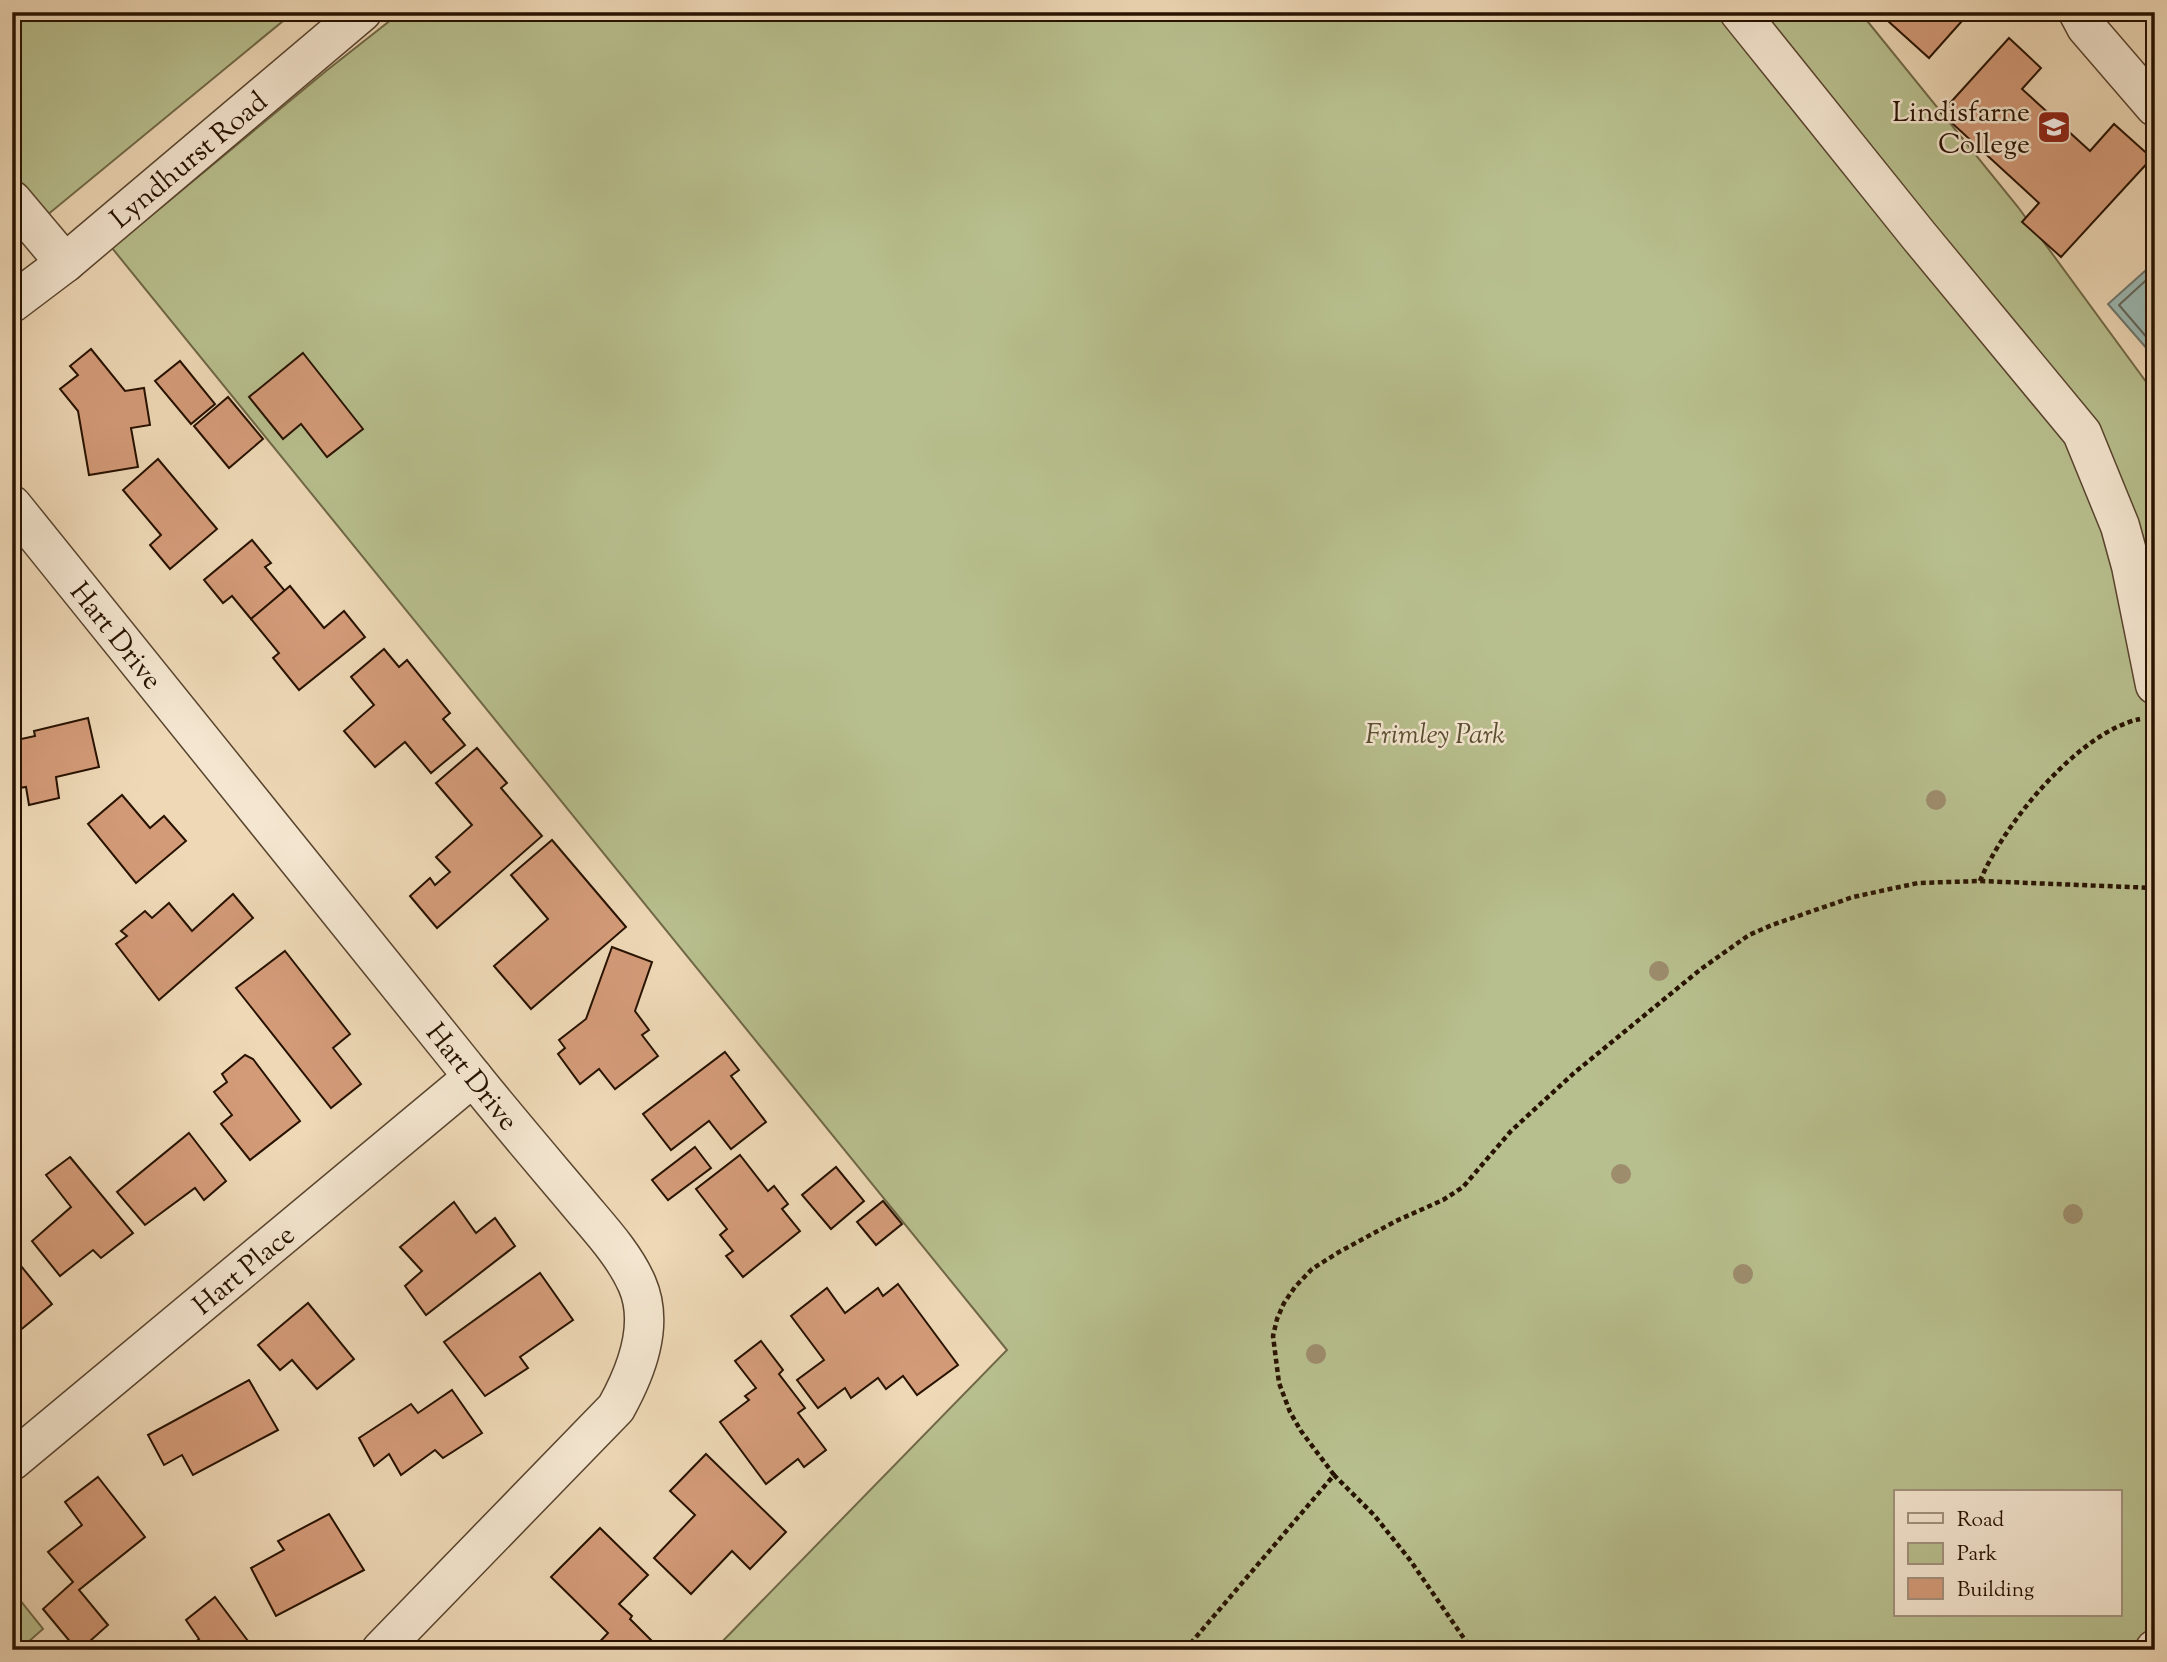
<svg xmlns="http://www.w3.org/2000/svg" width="2167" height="1662" viewBox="0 0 2167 1662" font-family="'Sorts Mill Goudy',serif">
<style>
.green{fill:#b8bf8e;stroke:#706847;stroke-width:2;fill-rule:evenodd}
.water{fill:#9bb9b4;stroke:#6d766c;stroke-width:2}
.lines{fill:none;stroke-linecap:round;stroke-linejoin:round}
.shore{stroke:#61665a;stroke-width:2}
.building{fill:#d49b79;stroke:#271200;stroke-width:2}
.minor-casing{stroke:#59442e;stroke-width:41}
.path{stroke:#271200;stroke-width:4.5;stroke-dasharray:5 3.5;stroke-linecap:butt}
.minor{stroke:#f4e6d0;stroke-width:38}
.tree{fill:#9d8d6d}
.labels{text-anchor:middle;stroke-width:5;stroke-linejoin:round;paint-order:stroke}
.poi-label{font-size:28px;fill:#271200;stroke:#f4e6d0;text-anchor:end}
.street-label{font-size:28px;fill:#271200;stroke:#f4e6d0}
.park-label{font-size:28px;font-style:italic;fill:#5a4f32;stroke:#f4e6d0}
</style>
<rect width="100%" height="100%" fill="#eed8b6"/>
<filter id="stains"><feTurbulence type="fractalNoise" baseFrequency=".00286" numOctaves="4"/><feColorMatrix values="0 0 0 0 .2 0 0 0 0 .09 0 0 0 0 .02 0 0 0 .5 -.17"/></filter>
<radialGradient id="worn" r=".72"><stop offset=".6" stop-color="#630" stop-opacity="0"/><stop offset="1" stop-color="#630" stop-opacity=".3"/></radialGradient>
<g class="green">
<path d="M12,12H294L12,244Z"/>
<path d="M401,12H1860L2018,207L2155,394V1650H714L1007,1350L112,248L326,71ZM1896,1492H2120V1615H1896Z"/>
<path d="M12,1590L43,1629L19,1650H12Z"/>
</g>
<path class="water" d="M2155,262V358L2108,304Z"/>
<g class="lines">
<path class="shore" d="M2155,272L2119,305L2155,347"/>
</g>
<g class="building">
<path d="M1878,12H1970L1929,58Z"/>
<path d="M2009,38L2041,68L2022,89L2090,151L2114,124L2152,158L2061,257L2022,222L2039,203L1941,113Z"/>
<path d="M91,349L125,391L144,388L150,425L131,428L138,467L89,475L78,411L60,389L78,375L70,366Z"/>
<path d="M303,353L363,429L327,457L301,424L283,439L249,397Z"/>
<path d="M180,361L215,404L191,424L155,381Z"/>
<path d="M228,397L263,439L229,468L194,426Z"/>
<path d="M158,459L217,529L170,569L150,545L161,535L123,490Z"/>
<path d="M252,540L271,563L265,567L285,591L251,619L232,596L223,603L204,580Z"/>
<path d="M290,586L324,628L344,611L365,637L299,690L273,658L279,653L251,619Z"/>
<path d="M384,649L399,667L407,660L450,713L443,719L465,745L431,773L405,742L375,767L344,731L374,705L351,677Z"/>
<path d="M88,718L99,767L56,777L59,798L29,805L26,787L12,789V741L35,736L34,731Z"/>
<path d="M477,748L507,783L501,788L542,836L437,928L410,896L430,878L435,885L450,872L436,857L472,825L436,783Z"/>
<path d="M122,795L150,828L164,816L186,841L136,883L88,824Z"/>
<path d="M552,840L626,927L531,1009L494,966L548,919L511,875Z"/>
<path d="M233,894L253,918L159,1000L116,944L127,936L121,931L145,911L152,918L169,903L192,931Z"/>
<path d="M612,947L652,962L635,1011L649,1030L642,1035L658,1056L615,1089L599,1069L580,1084L558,1054L565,1048L559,1040L586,1019Z"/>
<path d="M285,951L350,1034L333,1048L361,1084L331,1108L236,988Z"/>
<path d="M725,1052L739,1070L731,1076L766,1122L731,1149L709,1121L671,1150L643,1114Z"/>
<path d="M245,1055L253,1059L300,1121L250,1160L221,1124L232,1115L214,1092L227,1082L222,1074Z"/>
<path d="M189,1133L226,1181L204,1200L195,1188L145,1225L117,1192Z"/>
<path d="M695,1147L711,1168L668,1200L652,1180Z"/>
<path d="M740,1155L768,1191L774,1186L788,1204L782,1209L800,1231L743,1277L726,1256L733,1251L720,1235L727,1229L696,1189Z"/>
<path d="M70,1157L133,1233L101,1258L93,1250L60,1276L32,1241L71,1207L46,1175Z"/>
<path d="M836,1167L864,1201L831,1229L802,1195Z"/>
<path d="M883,1201L902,1224L876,1245L857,1222Z"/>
<path d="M454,1202L476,1233L495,1218L515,1246L426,1315L405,1286L422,1271L400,1247Z"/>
<path d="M12,1255L52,1304L12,1337Z"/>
<path d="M540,1273L573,1320L520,1357L528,1368L485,1396L444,1342Z"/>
<path d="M898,1284L958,1365L917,1395L903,1376L886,1389L878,1378L851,1398L845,1388L818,1408L797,1380L824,1360L791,1316L827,1288L845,1313L878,1288L883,1296Z"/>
<path d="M308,1303L354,1359L317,1389L292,1360L280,1370L258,1345Z"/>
<path d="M761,1341L783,1370L779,1374L805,1408L798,1413L826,1450L804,1467L798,1459L766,1484L720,1422L749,1400L745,1396L756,1388L735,1361Z"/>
<path d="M249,1380L278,1430L193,1475L182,1455L164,1465L148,1435Z"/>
<path d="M452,1390L482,1433L443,1458L435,1450L401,1475L389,1454L374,1466L359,1438L411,1404L418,1413Z"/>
<path d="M706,1454L786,1532L750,1569L732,1551L691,1594L654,1558L695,1515L670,1491Z"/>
<path d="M98,1477L145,1537L79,1590L108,1625L80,1650H77L43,1609L73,1582L48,1552L82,1525L65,1502Z"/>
<path d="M329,1514L364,1570L276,1616L251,1568L284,1550L278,1541Z"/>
<path d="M600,1528L648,1575L619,1604L632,1616L630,1619L661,1650H592L608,1633L551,1577Z"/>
<path d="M215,1597L248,1641L242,1650H187L199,1639L186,1620Z"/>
</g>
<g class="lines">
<g class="minor-casing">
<g id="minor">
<path d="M1739,12L1919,236L2082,433L2120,526L2131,566L2155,685"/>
<path d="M2078,12L2086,27L2155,107"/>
<path d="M12,200L65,263"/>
<path d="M12,303L65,263L362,12"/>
<path d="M12,505C163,693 314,880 465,1067C500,1111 537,1154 574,1198C596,1225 623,1252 637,1284C655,1325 636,1372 616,1408L381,1650"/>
<path d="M12,1461L473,1077"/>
<path d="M2155,1650V1649"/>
</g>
</g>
<g class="path">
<path d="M1980,881C2003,825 2078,732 2140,719"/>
<path d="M1334,1475L1301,1431L1290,1412L1279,1383L1273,1336L1277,1319L1284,1303L1295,1287L1312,1269L1339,1252L1396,1221L1443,1200L1463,1187L1511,1131L1574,1073L1701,969L1749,935L1772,925L1853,897L1918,883L1980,881L2155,888"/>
<path d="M1185,1650L1334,1475L1374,1515L1410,1560L1472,1650"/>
</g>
<use href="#minor" class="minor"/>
</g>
<g class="tree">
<circle cx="1936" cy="800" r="10"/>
<circle cx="1659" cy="971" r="10"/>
<circle cx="1621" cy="1174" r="10"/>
<circle cx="2073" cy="1214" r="10"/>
<circle cx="1743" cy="1274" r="10"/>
<circle cx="1316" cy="1354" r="10"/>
</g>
<defs>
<g id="school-square" transform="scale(1.75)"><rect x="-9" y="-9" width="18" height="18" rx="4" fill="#8f2418" stroke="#f4e6d0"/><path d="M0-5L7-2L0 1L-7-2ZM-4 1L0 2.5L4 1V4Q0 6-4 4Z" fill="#fff"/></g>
</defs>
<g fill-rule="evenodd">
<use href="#school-square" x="2054" y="127"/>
</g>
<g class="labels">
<g class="poi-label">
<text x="2030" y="121">Lindisfarne<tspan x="2030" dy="32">College</tspan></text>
</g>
<g class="street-label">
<text transform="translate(188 159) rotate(-40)" y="10">Lyndhurst Road</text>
<text transform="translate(117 635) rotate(51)" y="10">Hart Drive</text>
<text transform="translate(473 1076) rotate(51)" y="10">Hart Drive</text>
<text transform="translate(243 1269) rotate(-40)" y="10">Hart Place</text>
</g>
<g class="park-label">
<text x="1435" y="743">Frimley Park</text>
</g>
</g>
<rect width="2167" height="1662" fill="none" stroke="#eed8b6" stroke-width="42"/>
<rect x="14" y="14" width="2139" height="1634" fill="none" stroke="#271200" stroke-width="3.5"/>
<rect x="21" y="21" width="2125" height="1620" fill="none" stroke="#271200" stroke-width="2"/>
<rect x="1894" y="1490" width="228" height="126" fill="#f4e6d0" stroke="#a2917d" stroke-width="2"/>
<rect x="1908" y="1513" width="35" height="10" fill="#f4e6d0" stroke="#a2917d" stroke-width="2"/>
<text x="1957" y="1526" font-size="21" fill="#271200">Road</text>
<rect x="1908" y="1543" width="35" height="21" fill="#b8bf8e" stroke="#a2917d" stroke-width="2"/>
<text x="1957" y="1560" font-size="21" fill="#271200">Park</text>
<rect x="1908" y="1578" width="35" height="21" fill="#d49b79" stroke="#a2917d" stroke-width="2"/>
<text x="1957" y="1596" font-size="21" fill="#271200">Building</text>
<rect width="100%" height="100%" filter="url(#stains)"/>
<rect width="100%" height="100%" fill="url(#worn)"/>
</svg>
